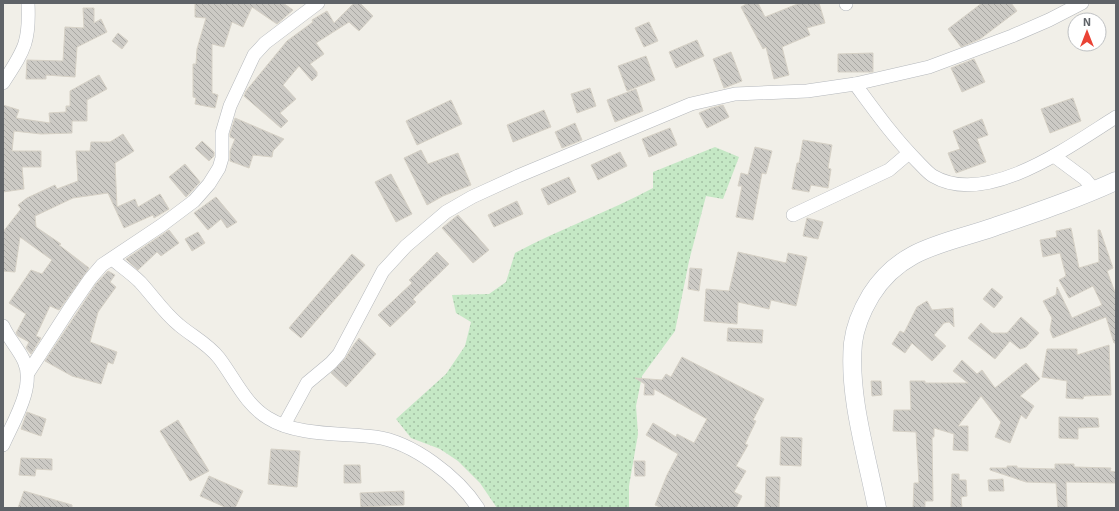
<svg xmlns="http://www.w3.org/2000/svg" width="1119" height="511" viewBox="0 0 1119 511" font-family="'Exo 2',sans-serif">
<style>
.grass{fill:url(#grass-dots)}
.building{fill:url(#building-back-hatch);stroke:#d6d1c6}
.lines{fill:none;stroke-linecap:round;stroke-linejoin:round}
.street-casing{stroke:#b5b8bc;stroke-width:14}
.secondary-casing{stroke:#b6babf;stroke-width:19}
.street{stroke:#fff;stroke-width:13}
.secondary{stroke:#fff;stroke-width:18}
</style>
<defs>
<pattern id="grass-dots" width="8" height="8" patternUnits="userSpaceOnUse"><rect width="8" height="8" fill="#c5e8c5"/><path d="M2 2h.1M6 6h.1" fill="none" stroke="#a3c0a4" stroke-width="1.8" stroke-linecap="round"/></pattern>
<pattern id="building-back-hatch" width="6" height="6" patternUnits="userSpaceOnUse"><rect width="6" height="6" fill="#cccac5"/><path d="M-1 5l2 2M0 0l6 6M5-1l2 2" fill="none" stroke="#a9a8a4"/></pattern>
</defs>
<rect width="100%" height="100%" fill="#f1efe8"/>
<path class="grass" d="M715,147L739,157L723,199L706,196L689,261L675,331L642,376L636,406L638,434L629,486V508H497L480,483L458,461L440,449L411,438L396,419L446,374L465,346L471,322L456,313L452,295L489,294L506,282L515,253C560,229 608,212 653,188V172Z"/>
<g class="building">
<path d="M195,3H283L293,10L277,24L252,7L243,27L232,22L224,47L212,44V93L218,95L215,108L195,104L196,98L193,97V64H196L197,49L206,18L195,17Z"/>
<path d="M354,3H360L373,16L359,31L349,22L316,43L324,54L310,64L317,72V76L312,81L299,66L283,85L296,99L280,113L288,121L281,128L244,96L246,91L287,41L313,22L312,20L327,11L334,23Z"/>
<path d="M748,3H758L765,17L800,3H819L825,23L807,28L810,35L782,47L789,75L774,79L766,47L763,49L741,7Z"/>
<path d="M982,3H1011L1017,11L980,39L961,47L948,29Z"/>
<path d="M83,8H94V23L101,19L107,32L77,47L75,77L46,75V79H26L27,60L63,61L65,27L84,28Z"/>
<path d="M649,22L658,41L644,47L635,28Z"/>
<path d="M118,33L128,41L122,49L112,41Z"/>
<path d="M697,40L704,56L676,68L669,52Z"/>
<path d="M731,52L742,81L724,88L713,59Z"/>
<path d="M873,53V72H838V54Z"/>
<path d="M646,56L655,80L627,91L618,66Z"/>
<path d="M974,59L985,82L962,92L951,68Z"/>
<path d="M99,75L107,89L87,100V121H72V133L41,134L14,131L12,151H41V167H22L24,189L3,192V105L19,110L16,118L50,123L49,113L66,112V106H70V91Z"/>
<path d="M590,88L596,106L577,113L571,94Z"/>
<path d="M636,89L643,111L615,122L607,100Z"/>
<path d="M1073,98L1081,121L1050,133L1041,109Z"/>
<path d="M451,100L462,124L417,145L406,121Z"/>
<path d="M723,105L729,117L707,128L699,113L711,108Z"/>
<path d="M544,110L551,127L513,142L507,125Z"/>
<path d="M235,118L284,139L273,151L272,157L253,155L249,168L230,161V151L235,139L230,137V134Z"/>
<path d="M982,119L988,135L977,139L986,162L956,173L948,153L960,149L953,131Z"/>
<path d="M575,123L582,140L562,148L555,132Z"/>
<path d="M670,128L677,145L649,157L642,139Z"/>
<path d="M123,134L134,151L115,163L117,207L135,199L138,207L160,194L169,209L154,218L153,215L124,228L108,193L73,198L35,216L36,227L61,244L59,245L89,268L59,310L50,306L36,336L41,338L31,354L26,348L29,342L18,336L16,333L26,314L9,303L31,270L42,274L52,260L20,237L15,272L3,271V232L21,209L18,205L27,198L55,185L57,189L78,181L76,151H90L91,142H110Z"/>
<path d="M803,140L832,145L828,168L831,169L828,188L811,185L809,192L792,189L797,163H799Z"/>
<path d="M202,141L214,152V156L209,161L195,148Z"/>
<path d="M755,147L772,151L766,174L762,173L753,220L736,217L742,186H738L741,173L748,175Z"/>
<path d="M421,150L428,164L458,153L471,185L443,196L427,205L404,158Z"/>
<path d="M620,152L627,166L598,180L591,165Z"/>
<path d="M185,164L200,182L186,197L169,177Z"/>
<path d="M391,174L412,214L396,222L375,182Z"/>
<path d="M569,177L576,192L548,205L541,189Z"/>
<path d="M216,197L237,222L227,228L221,219L208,230L194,213Z"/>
<path d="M517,201L523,214L494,227L488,215Z"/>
<path d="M458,215L489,250L473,263L442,228Z"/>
<path d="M807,218L823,222L818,239L803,236Z"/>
<path d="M1071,228L1079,268L1099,262L1098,230H1100L1113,268L1107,271L1116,295V343H1114L1106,317L1053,338L1050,330L1052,318L1043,301L1056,295L1057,287L1072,318L1102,305L1093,286L1069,298L1059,280L1066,276L1060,253L1043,257L1040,240L1057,237L1056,231Z"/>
<path d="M169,230L179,243L161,256L157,252L138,270L126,259Z"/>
<path d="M198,232L205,243L192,251L185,239Z"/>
<path d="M437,252L449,264L413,299L416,302L390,327L378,315L412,283L409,280Z"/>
<path d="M738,252L786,263L788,253L807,257L796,306L771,300L769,309L738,302L737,324L704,321L706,289L729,291Z"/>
<path d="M352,254L365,265L301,338L289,328Z"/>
<path d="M690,268L702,269L699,291L688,289Z"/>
<path d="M108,271L115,275L110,282L116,287L98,312L90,342L117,352L113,364L108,362L101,384L72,376L45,361L96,284Z"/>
<path d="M992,288L1003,297L994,308L983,299Z"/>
<path d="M927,301L932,310L953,308L954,327L949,322L944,323L934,335L946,346L932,361L912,343L905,353L892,344L900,331L904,333L917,307Z"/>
<path d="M1021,317L1039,333L1026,347L1020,349L1010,341L995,359L968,338L981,323L992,333H1007Z"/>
<path d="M728,328L763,330L762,343L727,341Z"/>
<path d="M359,338L376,354L346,387L331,373L345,359L353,346Z"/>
<path d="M1109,345L1111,395L1084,396L1083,399L1066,398L1067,381L1042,377L1047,349H1077V355Z"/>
<path d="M682,357L764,399L753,420L756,421L745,444L748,445L736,466L746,471L734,492L742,496L736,508H663L655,505L667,475L678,454L646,435L653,423L676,437L677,434L694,443L707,419L654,389V395H644L645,384L635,378L662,380L666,374L671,377Z"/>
<path d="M962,360L977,374L982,370L995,388L1026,363L1040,379L1020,396L1034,406L1026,419L1021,415L1010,443L995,437L1001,422L981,396L958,426H968V451L953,450L954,434L934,428V437H932L933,501H925V508H913L914,483H919L916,432L893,431L894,410H911L910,381H925V383H968L953,371Z"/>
<path d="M871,381H881L882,395L872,396Z"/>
<path d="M27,412L46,419L41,436L21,429Z"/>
<path d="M1059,417L1098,418L1099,427L1078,428V439L1059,438Z"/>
<path d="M178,420L209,471L190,481L160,431Z"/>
<path d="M781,437L802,438L801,466L780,465Z"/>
<path d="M271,449L300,451L297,487L268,484Z"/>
<path d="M21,458L52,459V470L36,469L35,476L19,475Z"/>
<path d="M634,461H645V476H635Z"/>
<path d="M1055,464H1074V467L1111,468L1110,471L1116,472V483L1066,482L1067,508H1058L1056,483L1026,482L990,470V468H1007V466H1017V468L1055,469Z"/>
<path d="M344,465H360L361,483H344Z"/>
<path d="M952,474H959V480H966L967,496L961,497L962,508H951Z"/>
<path d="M209,476L243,491L235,508H227L200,496Z"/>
<path d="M766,477H780L779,508H765Z"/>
<path d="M1003,479L1004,491H989L988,480Z"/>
<path d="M24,491L72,505V508H18Z"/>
<path d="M404,491V505L361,507L360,493Z"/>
</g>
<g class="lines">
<g class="street-casing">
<g id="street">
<path d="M846,4V3"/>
<path d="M3,83C24,50 30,43 28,3"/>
<path d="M855,84C875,111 894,138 918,162C923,167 928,173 933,176C987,208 1071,145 1116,117"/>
<path d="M1054,156L1085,179L1095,191"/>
<path d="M793,215L889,170L909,153"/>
<path d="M112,259C122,267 132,274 140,282C153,296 164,313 179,325C192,336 208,344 219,358C235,379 245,404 268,418C296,436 343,433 375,437C413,442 458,477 478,508"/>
<path d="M3,326C8,338 18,348 24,361C36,386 13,422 3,445"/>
<path d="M28,373L70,308L90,279L102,265L162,225L194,201L209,184L219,168L222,158V133L230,106L254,55L265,43L318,3"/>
<path d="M284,425L307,383L331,363L339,354L383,271L406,246L446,212L472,197L518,176L691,104L735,94L807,91L855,84L929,67L1012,36L1049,20L1082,3"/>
</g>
</g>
<g class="secondary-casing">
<path id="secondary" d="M877,508C867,456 848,396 853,343C855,326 862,310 871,295C901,247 945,244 994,227C1035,213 1077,199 1116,181"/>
</g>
<use href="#street" class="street"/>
<use href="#secondary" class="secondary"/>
</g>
<rect width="1119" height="511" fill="none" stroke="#5f6368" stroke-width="8"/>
<g transform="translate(1087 32)"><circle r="19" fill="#ffffff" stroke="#bfc1c3"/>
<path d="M0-3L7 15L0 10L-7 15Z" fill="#ea4335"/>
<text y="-6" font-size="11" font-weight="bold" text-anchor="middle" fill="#5f6368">N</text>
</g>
</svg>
